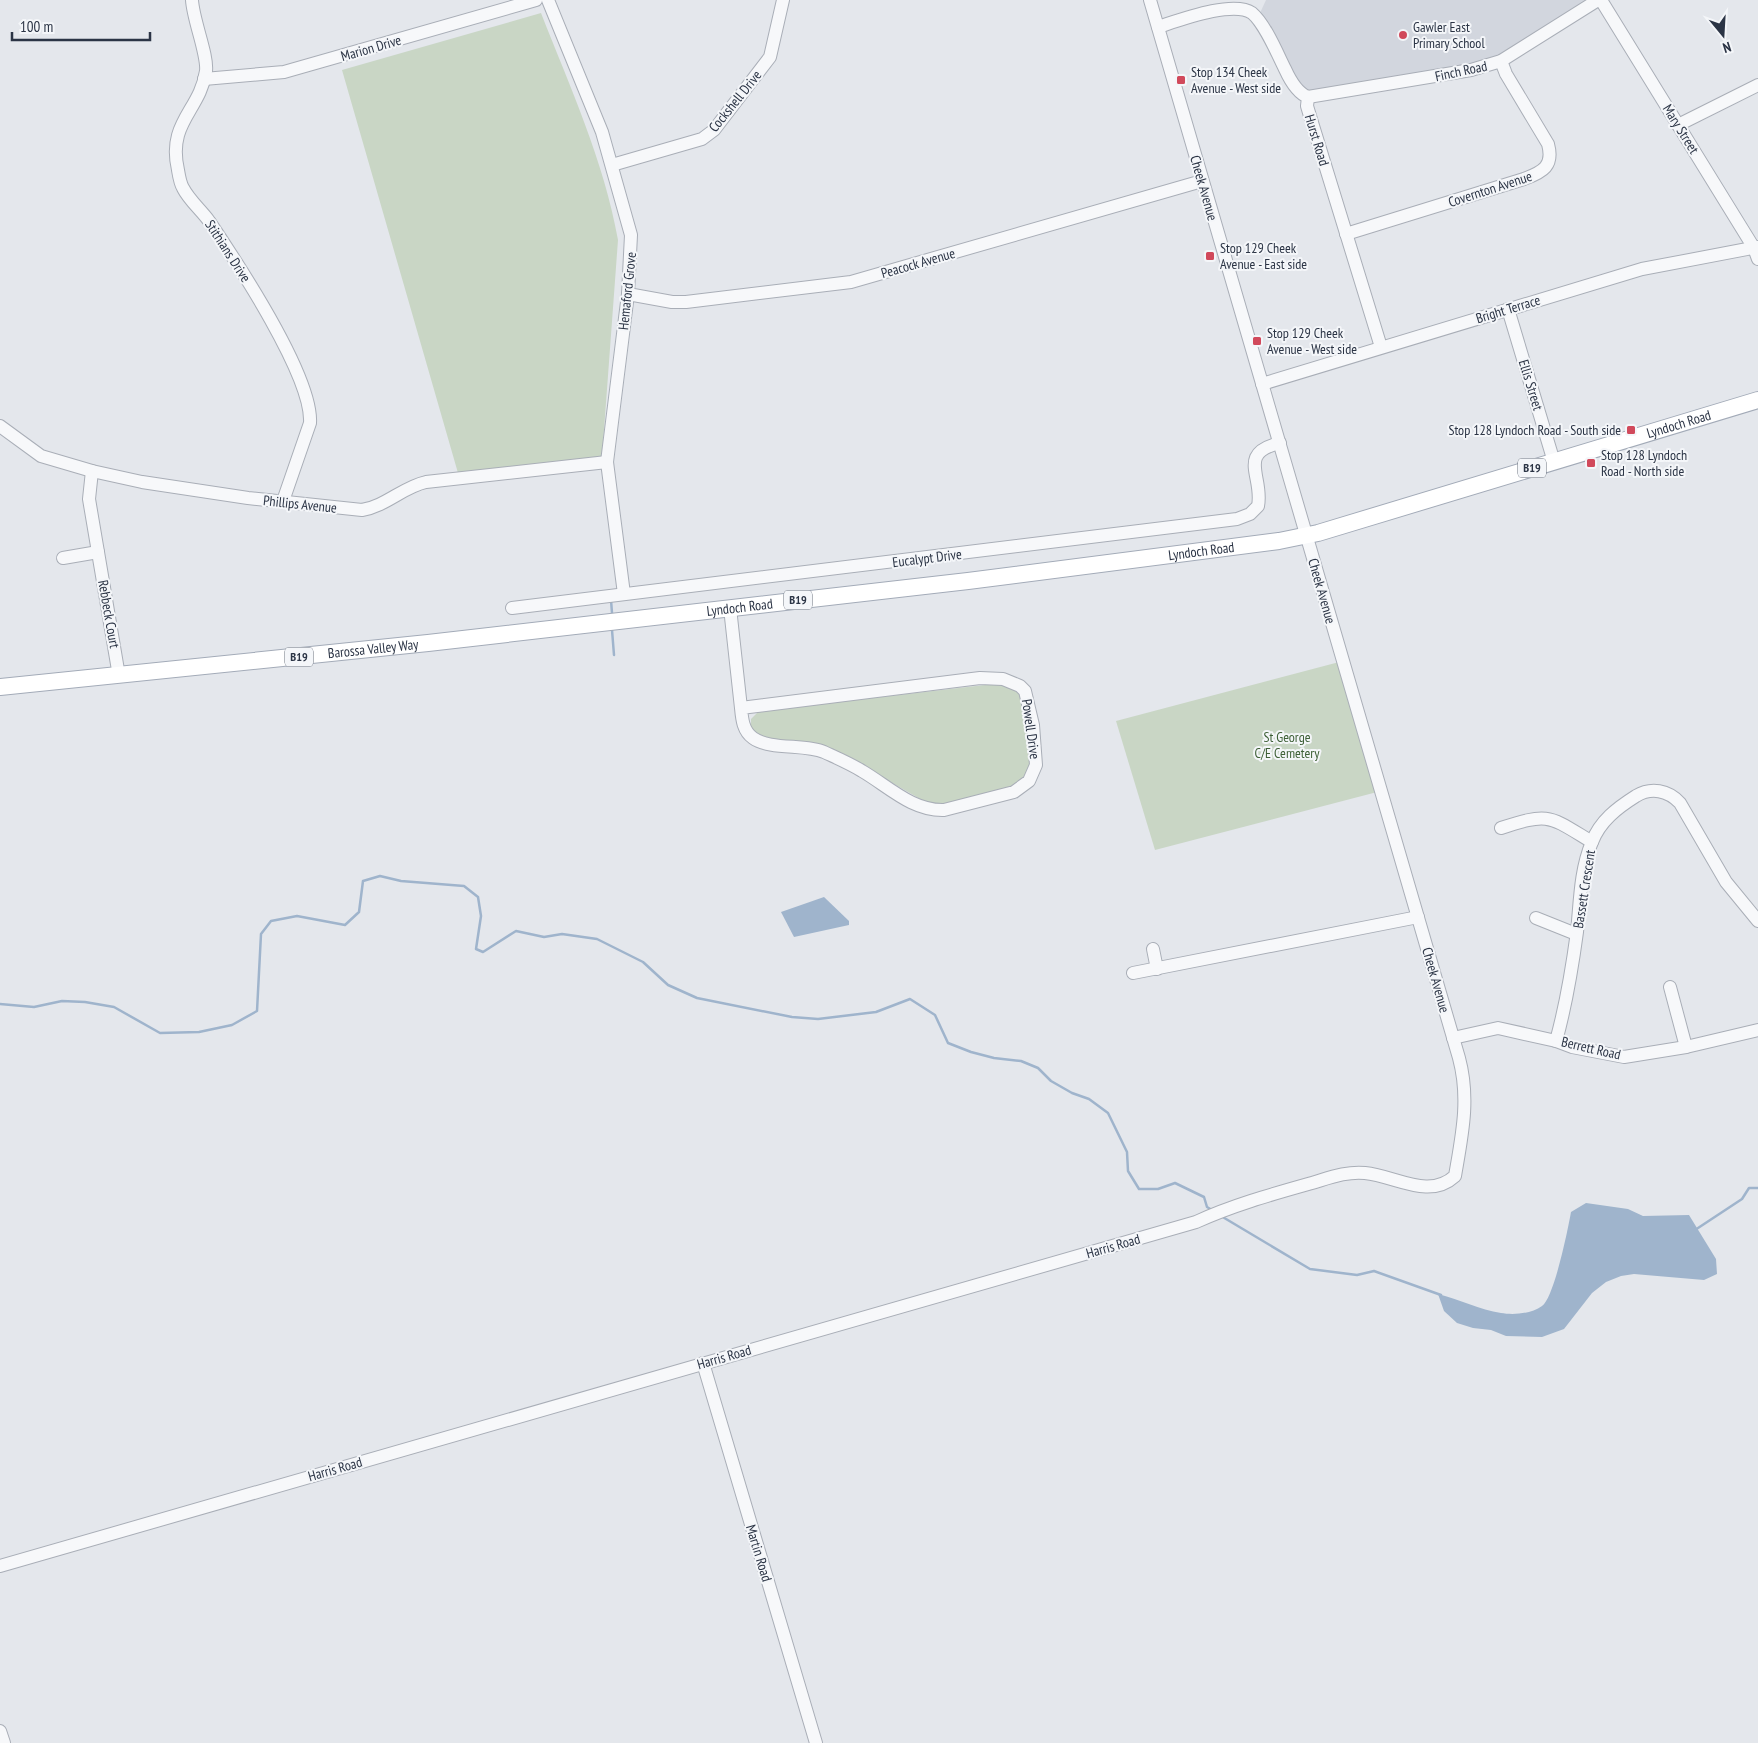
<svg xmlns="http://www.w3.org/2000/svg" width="1758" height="1743" viewBox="0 0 1758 1743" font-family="'PT Sans Narrow',sans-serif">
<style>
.built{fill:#d2d6de}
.green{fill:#c9d6c5}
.water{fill:#9fb4cc}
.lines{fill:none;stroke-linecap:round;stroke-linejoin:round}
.stream{stroke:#9fb4cc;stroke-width:2.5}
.minor-casing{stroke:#a9aeb7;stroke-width:14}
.major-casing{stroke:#a3abb8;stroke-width:18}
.minor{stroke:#f7f8fa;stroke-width:12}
.major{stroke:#fff;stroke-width:16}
.poi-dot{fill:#d1495b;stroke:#f4f6f9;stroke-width:2}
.labels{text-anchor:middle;stroke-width:4;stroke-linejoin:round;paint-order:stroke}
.shield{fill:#f4f6f9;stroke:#676e7b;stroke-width:1}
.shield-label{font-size:12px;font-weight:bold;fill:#2b3445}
.poi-label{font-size:14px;fill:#2b3445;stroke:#f4f6f9;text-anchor:start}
.street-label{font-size:14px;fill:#2b3445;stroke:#f4f6f9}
.park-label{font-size:14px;fill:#3f6138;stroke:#f4f6f9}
</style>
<rect width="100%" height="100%" fill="#e4e7ec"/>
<path class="built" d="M1266,0H1587L1500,56L1477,64L1310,91L1302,88L1260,13Z"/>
<g class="green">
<path d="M541,13C570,87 604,161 618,240L602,457L458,473L342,70Z"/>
<path d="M1343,661L1381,791L1155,850L1116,721Z"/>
<path d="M1002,683L1014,687L1025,700L1032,760L1023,781L1013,787L947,804L937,805L922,800L838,752L760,737L751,727V719L759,711Z"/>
</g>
<g class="water">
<path d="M824,897L849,921V925L794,937L781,912Z"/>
<path d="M1586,1203L1628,1209L1643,1216L1689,1215L1716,1259L1717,1274L1704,1280L1634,1274L1621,1276L1606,1282L1592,1293L1564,1329L1542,1337L1506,1336L1491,1330L1473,1328L1457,1323L1444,1311L1438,1294C1459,1299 1480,1310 1501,1313C1513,1315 1531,1314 1542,1306C1554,1298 1568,1229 1571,1212Z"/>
</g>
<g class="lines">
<g class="stream">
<path d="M611,600L612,613"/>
<path d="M612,630L614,655"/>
<path d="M0,1004L34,1007L62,1001L85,1002L114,1007L160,1033L199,1032L232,1025L257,1011L261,934L271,921L297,916L345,925L359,912L363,881L380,876L401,881L464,886L478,897L481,916L476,949L483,952L516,931L544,937L562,934L597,939L643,962L668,985L697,998L792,1017L818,1019L876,1012L910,999L935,1015L948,1043L971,1052L994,1058L1021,1061L1038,1068L1051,1081L1072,1093L1089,1099L1108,1113L1127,1152L1128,1171L1139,1189H1158L1175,1183L1204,1197L1207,1207L1212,1210"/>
<path d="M1221,1216L1310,1269L1357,1275L1374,1271L1441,1295"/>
<path d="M1695,1230L1742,1199L1749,1188H1758"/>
</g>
<g class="minor-casing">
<g id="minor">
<path d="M192,0C193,20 208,55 206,71C200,111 167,122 178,170C179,176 180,183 183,188C189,200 201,210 209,221C236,261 313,377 310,423L283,501"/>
<path d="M548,0L602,132L631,235L628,294L607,462L624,594"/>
<path d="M1601,0L1754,248L1758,259"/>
<path d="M1158,27C1180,20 1233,0 1252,13C1265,24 1277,53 1285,69C1290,80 1297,93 1308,97L1307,106L1310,116L1381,347"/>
<path d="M204,79L284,72L536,0"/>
<path d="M1308,97L1471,70L1501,61L1598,0"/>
<path d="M1678,125L1758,85"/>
<path d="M612,165L702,139L714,130L770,57L783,0"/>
<path d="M1346,234L1524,179C1543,172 1554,166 1548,144L1506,74L1501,61"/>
<path d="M628,294L672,302H686L851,282L1202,181"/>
<path d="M1508,309L1554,462"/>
<path d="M1262,384L1642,269L1758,247"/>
<path d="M0,426L41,456L92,471L142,482L248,498L362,510C386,506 403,487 426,482L607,462"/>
<path d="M92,471L89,499L119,676"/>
<path d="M63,558L98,552"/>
<path d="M512,608L1237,519L1250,514L1258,506C1264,477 1236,453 1280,443"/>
<path d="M730,608L741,708C742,719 743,731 753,738C770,750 805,744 824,752C837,758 851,764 862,771C888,786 912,811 944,810L1014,792L1029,781L1036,765L1033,725L1025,691L1020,686L1003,679L980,678L741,708"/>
<path d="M1501,828C1550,812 1549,816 1592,842"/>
<path d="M1536,918L1576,934"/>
<path d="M1153,949L1157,969"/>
<path d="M1133,973L1418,917"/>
<path d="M1670,987L1686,1047"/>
<path d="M1453,1038L1498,1028L1556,1041L1572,1047L1624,1057L1686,1047L1758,1030"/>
<path d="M1556,1041C1566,1005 1572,969 1577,932C1580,903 1580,870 1592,842C1600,821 1617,808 1636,796C1651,787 1668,790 1680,803L1726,882L1758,921"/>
<path d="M703,1363L816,1743"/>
<path d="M0,1566L1196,1222C1233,1205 1273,1194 1312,1183C1329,1178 1347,1171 1365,1173C1396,1176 1429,1200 1455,1176C1462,1135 1470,1099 1459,1058L1150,0"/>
<path d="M0,1731L4,1743"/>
</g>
</g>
<g class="major-casing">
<g id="major">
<path id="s1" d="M0,687L428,643L968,581L1279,541L1318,533L1758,400"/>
</g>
</g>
<use href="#minor" class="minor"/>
<use href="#major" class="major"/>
</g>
<g class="poi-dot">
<circle cx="1403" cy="35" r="5"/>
<rect x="1176" y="75" width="10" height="10" rx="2.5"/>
<rect x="1205" y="251" width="10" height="10" rx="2.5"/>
<rect x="1252" y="336" width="10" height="10" rx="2.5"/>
<rect x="1626" y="425" width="10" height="10" rx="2.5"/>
<rect x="1586" y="458" width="10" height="10" rx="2.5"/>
</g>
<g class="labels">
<g class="shield">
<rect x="1518" y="458.5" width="28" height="19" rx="4"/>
<rect x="784" y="590.5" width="28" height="19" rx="4"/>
<rect x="285" y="647.5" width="28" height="19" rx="4"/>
</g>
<g class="shield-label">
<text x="1532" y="472">B19</text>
<text x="798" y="604">B19</text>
<text x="299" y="661">B19</text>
</g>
<g class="poi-label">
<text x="1413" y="32">Gawler East<tspan x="1413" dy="16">Primary School</tspan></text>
<text x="1191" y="77">Stop 134 Cheek<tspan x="1191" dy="16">Avenue - West side</tspan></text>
<text x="1220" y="253">Stop 129 Cheek<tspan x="1220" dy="16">Avenue - East side</tspan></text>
<text x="1267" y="338">Stop 129 Cheek<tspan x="1267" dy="16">Avenue - West side</tspan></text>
<text x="1621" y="435" text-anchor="end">Stop 128 Lyndoch Road - South side</text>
<text x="1601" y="460">Stop 128 Lyndoch<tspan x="1601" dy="16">Road - North side</tspan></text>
</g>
<g class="street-label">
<text transform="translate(371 48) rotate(-16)" y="5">Marion Drive</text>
<text transform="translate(1461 71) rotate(-12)" y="5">Finch Road</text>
<text transform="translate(735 101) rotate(-51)" y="5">Cockshell Drive</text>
<text transform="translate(1681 129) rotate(58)" y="5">Mary Street</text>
<text transform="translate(1317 140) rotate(73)" y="5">Hurst Road</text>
<text transform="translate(1204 188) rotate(74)" y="5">Cheek Avenue</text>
<text transform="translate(1490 189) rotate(-18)" y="5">Covernton Avenue</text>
<text transform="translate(228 251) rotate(57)" y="5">Stithians Drive</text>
<text transform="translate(918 263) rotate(-16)" y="5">Peacock Avenue</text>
<text transform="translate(627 291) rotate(-84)" y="5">Hemaford Grove</text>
<text transform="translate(1508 309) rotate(-17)" y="5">Bright Terrace</text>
<text transform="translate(1531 385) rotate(73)" y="5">Ellis Street</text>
<text dy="5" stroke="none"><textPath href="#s1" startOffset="1704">Lyndoch Road</textPath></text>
<text transform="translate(300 504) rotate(6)" y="5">Phillips Avenue</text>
<text dy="5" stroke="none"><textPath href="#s1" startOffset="1209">Lyndoch Road</textPath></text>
<text transform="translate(927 558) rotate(-7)" y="5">Eucalypt Drive</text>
<text transform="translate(1322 591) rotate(74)" y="5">Cheek Avenue</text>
<text dy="5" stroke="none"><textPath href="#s1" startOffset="744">Lyndoch Road</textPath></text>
<text transform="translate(109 614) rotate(80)" y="5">Rebbeck Court</text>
<text dy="5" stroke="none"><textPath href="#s1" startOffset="375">Barossa Valley Way</textPath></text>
<text transform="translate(1031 729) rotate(82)" y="5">Powell Drive</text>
<text transform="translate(1584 889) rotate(-81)" y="5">Bassett Crescent</text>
<text transform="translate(1436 980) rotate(74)" y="5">Cheek Avenue</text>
<text transform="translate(1591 1048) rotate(13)" y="5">Berrett Road</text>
<text transform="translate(1113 1246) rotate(-16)" y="5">Harris Road</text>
<text transform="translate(724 1357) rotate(-16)" y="5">Harris Road</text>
<text transform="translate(335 1469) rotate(-16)" y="5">Harris Road</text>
<text transform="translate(759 1553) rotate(73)" y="5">Martin Road</text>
</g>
<g class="park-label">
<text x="1287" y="742">St George<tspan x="1287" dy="16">C/E Cemetery</tspan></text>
</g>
</g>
<g transform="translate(1723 35) rotate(162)" stroke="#f4f6f9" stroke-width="4" paint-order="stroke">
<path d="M0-4L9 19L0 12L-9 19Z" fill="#2b3445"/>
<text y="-8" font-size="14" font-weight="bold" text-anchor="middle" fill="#2b3445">N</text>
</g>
<path d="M12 32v8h138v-8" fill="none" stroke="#2b3445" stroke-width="2.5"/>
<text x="20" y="32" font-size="15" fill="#2b3445" stroke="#f4f6f9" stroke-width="4" paint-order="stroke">100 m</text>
</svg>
